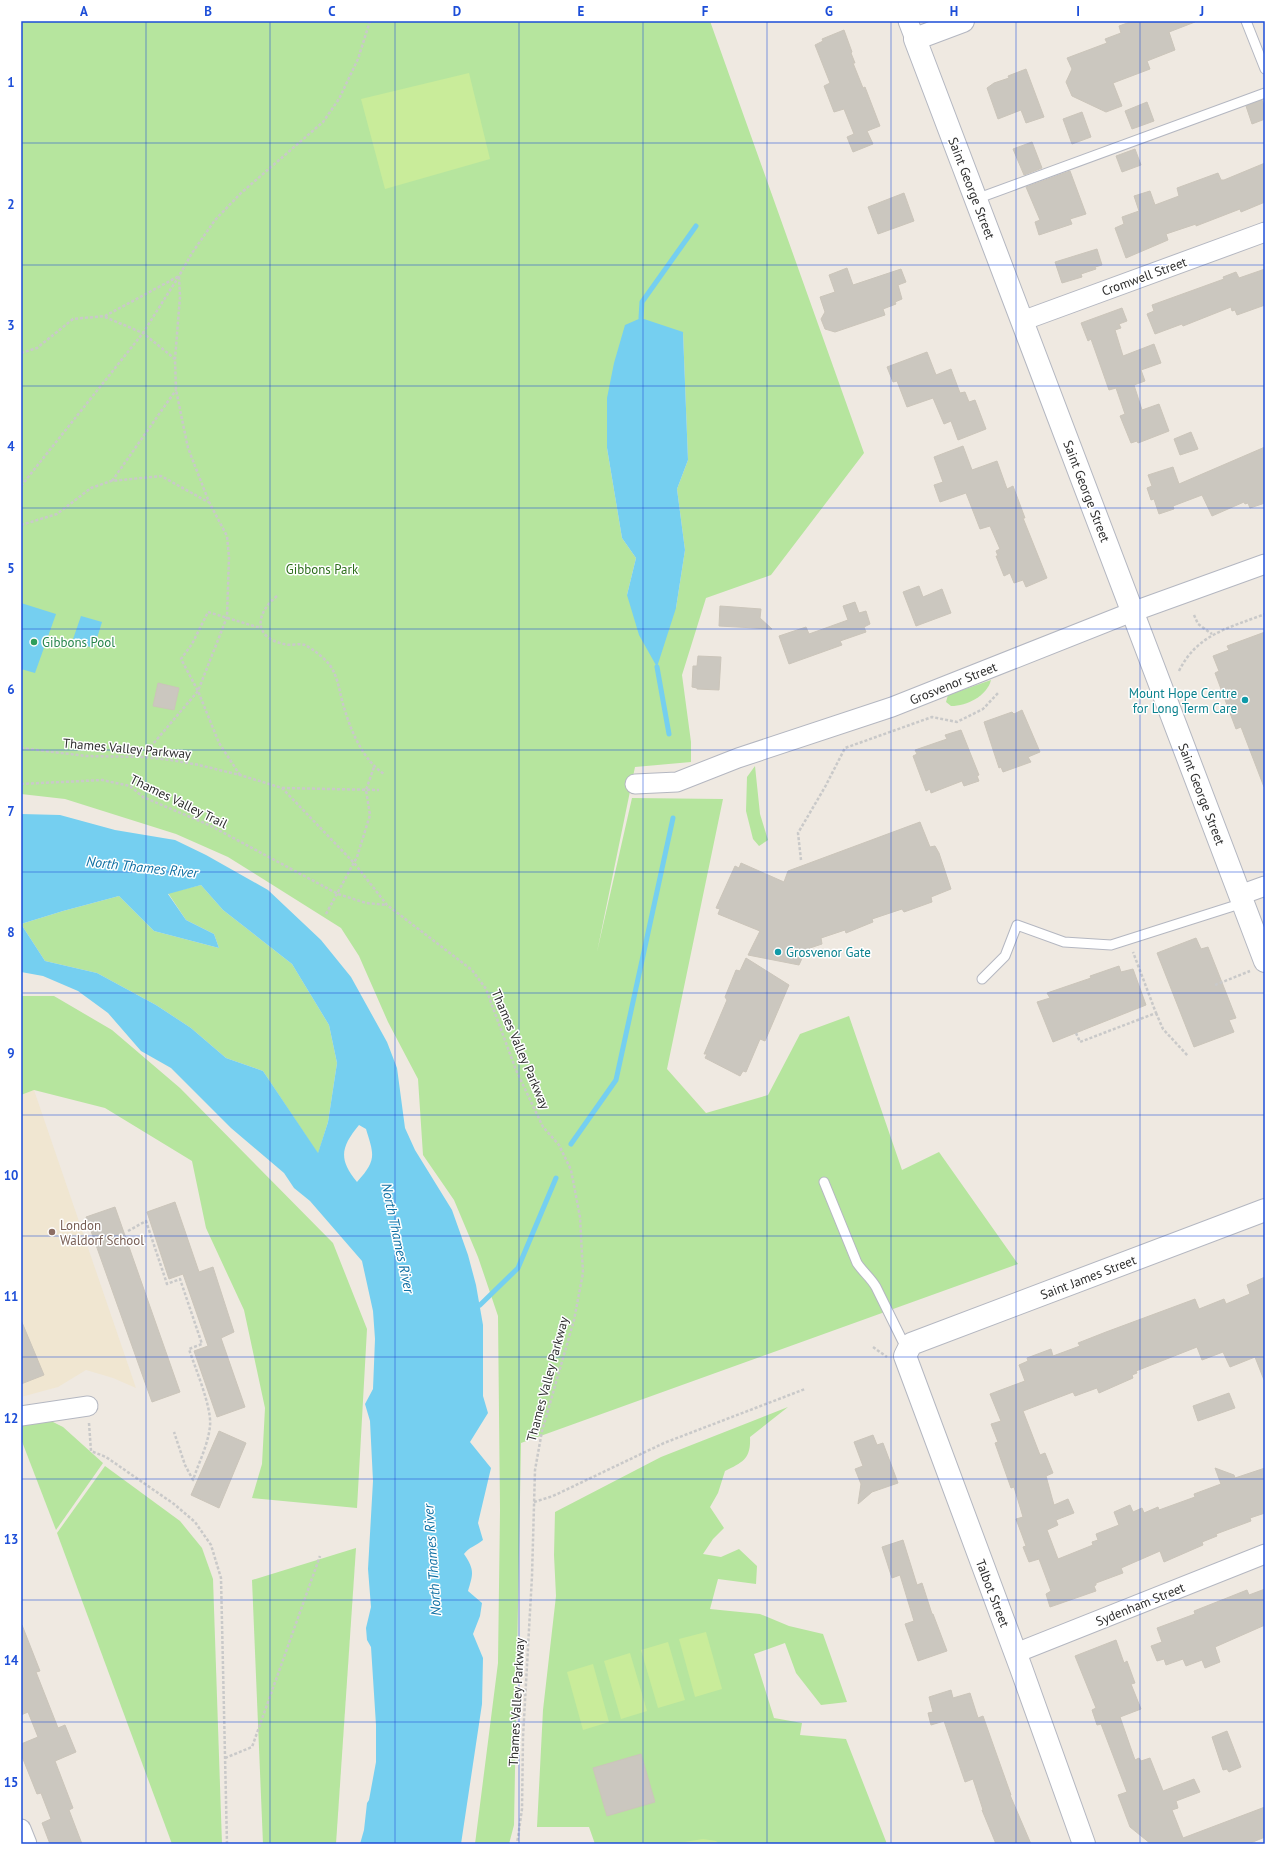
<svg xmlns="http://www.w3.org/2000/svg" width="1286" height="1865" viewBox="0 0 1286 1865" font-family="'PT Sans',sans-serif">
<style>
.education{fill:#f0e6d1}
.green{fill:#b6e59e;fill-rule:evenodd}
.pitch{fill:#c9ec9a}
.water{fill:#75cff0;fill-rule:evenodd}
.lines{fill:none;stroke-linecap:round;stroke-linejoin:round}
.stream{stroke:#75cff0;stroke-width:5}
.building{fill:#cbc7bf;stroke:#cbc5ba}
.service-casing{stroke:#b4b7c1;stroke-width:11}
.minor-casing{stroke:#b4b7c1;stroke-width:21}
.tertiary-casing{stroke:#b4b7c1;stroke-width:24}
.path{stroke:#c9c9c9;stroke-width:2.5;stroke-dasharray:3 2;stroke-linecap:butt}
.service{stroke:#fff;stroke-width:9}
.minor{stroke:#fff;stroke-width:19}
.tertiary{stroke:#fff;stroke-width:22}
.grid{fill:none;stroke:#1d4ed8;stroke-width:1;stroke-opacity:0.55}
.leisure-dot{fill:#2e9e5b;stroke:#fff;stroke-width:1.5}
.culture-dot{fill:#0f9aa8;stroke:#fff;stroke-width:1.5}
.education-dot{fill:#8d6e63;stroke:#fff;stroke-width:1.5}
.labels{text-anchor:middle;stroke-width:3;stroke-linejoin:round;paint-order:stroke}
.street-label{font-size:13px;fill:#2e2e2e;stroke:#fff}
.park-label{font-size:13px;fill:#2c6e1b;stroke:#fff}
.leisure-label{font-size:13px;fill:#27864d;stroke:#fff;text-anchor:start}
.culture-label{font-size:13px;fill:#0d838f;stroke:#fff;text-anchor:end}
.education-label{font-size:13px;fill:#785e54;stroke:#fff;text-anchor:start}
.water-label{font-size:14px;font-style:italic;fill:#0d6fa3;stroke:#fff}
.neatline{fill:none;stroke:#1d4ed8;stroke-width:1.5}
.grid-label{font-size:13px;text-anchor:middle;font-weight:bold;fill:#1d4ed8}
</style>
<rect width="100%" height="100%" fill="#efe9e1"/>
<path class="education" d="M34,1090L136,1388L113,1378L86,1370L58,1387L21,1397V1095Z"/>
<g class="green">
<path d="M21,21H710L864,453L771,575L706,598L682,675L691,742V762L635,767L597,952L632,798L723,799L667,1069L706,1113L768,1095L800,1034L849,1016L902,1170L939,1152L1018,1264L521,1443L514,1825L509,1844H475L498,1663L500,1510L498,1316L478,1257L454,1200L423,1155L418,1079L388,1022L359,956L341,928L228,857L176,834L65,799L21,794ZM683,332L688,460L677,489L685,550L676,608L627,595L636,558L622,538L607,448Z"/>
<path d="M991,680C987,696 967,706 951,706L946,702L948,695Z"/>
<path d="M755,766L760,814L768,840L759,846L753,839L746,811L747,777Z"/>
<path d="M201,885L223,910L292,964L329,1025L337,1063L328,1122L318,1154L263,1071L226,1058L191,1028L156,1005L97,973L45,961L21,924L63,911L119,896L154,931L219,948L214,934L186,920L168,893Z"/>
<path d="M21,996H54L112,1030L180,1088L333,1243L367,1329L357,1508L252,1498L262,1464L265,1408L244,1310L206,1228L192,1161L105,1108L34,1090L21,1095Z"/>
<path d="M788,1407L750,1437C751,1459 743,1462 725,1471L718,1493L710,1507L724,1528L713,1539L703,1554L721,1557L739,1549L757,1566L756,1584L718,1579L710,1609L760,1614L789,1626L823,1634L847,1702L821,1705L796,1673L785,1643L754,1654L774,1718L802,1723L800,1735L846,1739L887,1844H595L589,1827H537L543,1710L556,1596L554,1555L555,1512L661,1457Z"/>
<path d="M49,1420L63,1427L103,1463L56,1530L21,1439V1421Z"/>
<path d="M105,1466L180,1521L202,1548L213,1579L222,1844H172L57,1533Z"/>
<path d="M356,1548L336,1844H263L252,1580Z"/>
</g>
<g class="pitch">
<path d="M469,73L490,159L385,189L361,99Z"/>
<path d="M706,1632L722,1689L695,1697L679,1639Z"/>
<path d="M668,1642L685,1700L658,1708L641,1650Z"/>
<path d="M630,1653L647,1711L621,1719L604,1661Z"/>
<path d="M593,1664L609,1722L583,1730L567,1672Z"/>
<path d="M703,1839L716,1841L720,1844H672Z"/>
</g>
<g class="water">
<path d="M641,318L683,332L688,460L677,489L685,550L676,608L657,667L639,635L627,595L636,558L622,538L607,448V398L614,363L625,325Z"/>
<path d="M21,603L56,614L35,673L21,669Z"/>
<path d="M81,616L102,622L94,648L72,642Z"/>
<path d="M21,814L60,815L115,830L175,840L206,855L268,890L321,940L351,977L387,1042L397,1068L405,1128L415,1150L452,1210L468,1255L476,1285L483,1325V1396L488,1413L470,1442L491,1468L478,1523L483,1540C476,1546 469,1547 464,1554C475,1570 473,1574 468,1591L482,1603L480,1616L473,1634L483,1658L482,1704L461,1844H360L364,1830L367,1803L369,1800L376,1762V1725L371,1647L367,1640L366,1628L371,1607L368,1569L373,1481L370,1421L365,1404L373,1389L375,1339L373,1311L362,1261L310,1201L294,1188L284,1173L231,1128L171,1068L141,1051L108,1013L78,991L43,976L21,972ZM201,885L223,910L292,964L329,1025L337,1063L328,1122L318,1153L263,1071L226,1058L191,1028L156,1005L97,973L45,961L21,924L63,911L119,896L154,931L219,948L214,934L186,920L168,894ZM359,1125L366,1129C374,1155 377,1160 357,1182C338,1159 341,1147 359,1125Z"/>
</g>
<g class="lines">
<g class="stream">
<path d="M641,318L642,302L696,226"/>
<path d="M657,667L669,734"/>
<path d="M571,1144L616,1080L673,818"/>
<path d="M480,1305L518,1268L556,1178"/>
</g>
</g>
<g class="building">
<path d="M1133,21H1195V22L1169,32L1175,50L1147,61L1150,69L1113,83L1122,106L1106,112L1072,96L1066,82L1072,69L1067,58L1107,43L1105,39L1121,33L1119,26Z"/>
<path d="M844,30L852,52L851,53L855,63H853L863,88L865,87L880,126L867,131L873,144L853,152L847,137L854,134L844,109L834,112L824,86L830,83L815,45L823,41L822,39Z"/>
<path d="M1026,69L1044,117L1026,123L1021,110L998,119L987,88L994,83L1009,78L1008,76Z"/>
<path d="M1262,100L1265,108V119L1252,124L1246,106Z"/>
<path d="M1147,102L1154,121L1132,129L1125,111Z"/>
<path d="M1082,112L1091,137L1072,144L1063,119Z"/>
<path d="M1032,142L1042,168L1024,175L1013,149Z"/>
<path d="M1135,149L1141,165L1122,172L1116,156Z"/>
<path d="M1265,163V202L1241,212L1240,209L1196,226V224L1166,234L1168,240L1126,258L1115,228L1124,224L1122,217L1139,211L1134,196L1150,191L1155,205L1179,196L1177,188L1218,173L1221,180H1224Z"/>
<path d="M1070,171L1086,214L1070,219L1072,224L1039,235L1035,222L1040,220L1026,187Z"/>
<path d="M904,193L914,221L878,234L868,207Z"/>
<path d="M1097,249L1102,265L1095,267L1096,269L1081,274L1082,277L1062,283L1055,262Z"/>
<path d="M847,268L853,285L901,269L906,282L898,285L902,299L895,302L896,304L883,309L885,315L835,332L825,329L821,319L825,312L820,297L835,292L829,275Z"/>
<path d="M1265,269V305L1237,315L1235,310L1232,311L1231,307L1183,326L1182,324L1155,334L1147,314L1154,311L1152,305L1224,279L1223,277L1236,272L1239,278Z"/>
<path d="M1122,308L1127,321L1119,324L1121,328L1115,330L1123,356L1154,344L1161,363L1141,370L1145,381L1134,385L1142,410L1159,404L1169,431L1138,443L1137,441L1131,443L1120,416L1125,414L1116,388L1109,390L1091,339L1088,341L1081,323Z"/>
<path d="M927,352L936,375L951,369L960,393L965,392L969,402L975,400L986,429L958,440L951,421L944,424L933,398L907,407L897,381L893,382L887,367Z"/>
<path d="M1191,432L1198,449L1180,455L1174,439Z"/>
<path d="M963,446L972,470L997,461L1007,489L1013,486L1025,518H1023L1047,578L1026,587L1023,580L1014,583L1010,573L1004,576L996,556H998L996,551L1000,549L990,526L980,529L966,493L940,502L934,485L943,482L934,457Z"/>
<path d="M1265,447V503L1250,508L1248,503L1245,504L1244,502L1212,516L1202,495L1173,506L1174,509L1159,514L1154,499L1151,500L1147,488L1152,486L1148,475L1173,467L1179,484Z"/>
<path d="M919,586L923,597L942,589L951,613L916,626L903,592Z"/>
<path d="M855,602L859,613L866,611L870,624L864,627L866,632L840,641L842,645L789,664L779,636L806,627L809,634L848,620L843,606Z"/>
<path d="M720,606L761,609L760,618L772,629L719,626Z"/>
<path d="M1265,632V787H1264L1241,727L1236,729L1215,673L1219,671L1213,656L1229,650L1227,646Z"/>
<path d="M698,656L721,657L719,690L697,689V688L692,687L693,666H697Z"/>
<path d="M158,683L179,688L174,710L153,706Z"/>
<path d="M1022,710L1040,752L1028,757L1031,762L1003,772L1001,767L999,768L984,722L1012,712L1014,714Z"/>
<path d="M961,730L979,775L977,776L979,781L964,786L962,781L931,793L930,789L926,791L913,756L917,754L915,750L947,739L945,735Z"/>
<path d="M920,822L930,847L935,846L939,853L951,889L931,897L932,902L904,912L902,909L872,919L873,922L846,933L845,930L821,938L822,944L810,948L803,956L799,965L748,955L760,931L718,914L720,909L716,908L735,866L739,868L741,863L784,882L788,871Z"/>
<path d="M1196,938L1201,949L1208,947L1236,1018L1229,1020L1234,1032L1194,1047L1157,953Z"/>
<path d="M746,958L789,985L765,1041L760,1039L746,1072L743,1071L740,1076L705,1058L707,1054H704L727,1000L725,997L736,970L740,971Z"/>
<path d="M1119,966L1121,972L1133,969L1146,1005L1053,1042L1037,1002L1050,998L1047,993L1091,978L1090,976Z"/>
<path d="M175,1202L199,1272L213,1267L234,1332L221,1338L245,1407L217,1417L194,1351L208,1346L183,1274L169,1279L147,1212Z"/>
<path d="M115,1207L180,1392L152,1402L86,1217Z"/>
<path d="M1265,1277V1379L1264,1380L1255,1357L1230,1367L1223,1352L1202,1360L1197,1347L1136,1371L1137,1373L1132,1375L1133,1378L1099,1393L1097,1388L1075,1396L1073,1392L1023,1411L1040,1455L1045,1453L1053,1473L1046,1476L1054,1505L1068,1499L1074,1513L1056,1520L1058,1525L1047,1530L1058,1559L1093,1545L1092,1542L1098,1540L1096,1534L1119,1525L1114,1512L1130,1505L1133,1512L1142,1508L1144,1513L1158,1507L1159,1510L1195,1497L1194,1494L1221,1484L1215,1468L1234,1475L1235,1478L1265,1468V1513L1250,1518L1251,1521L1216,1534L1217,1536L1202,1542L1203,1545L1164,1562L1160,1551L1121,1568L1123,1573L1096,1583V1585L1094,1586L1096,1591L1050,1607L1046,1594L1051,1591L1039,1559L1029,1562L1023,1547L1026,1546L1016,1519L1023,1517L1014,1487L1011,1488L995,1443L998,1442L991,1424L1001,1421L990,1394L1025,1381L1019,1365L1028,1361L1027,1358L1051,1349L1053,1356L1080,1346L1078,1343L1106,1332L1195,1299L1199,1309L1224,1299L1226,1304L1250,1294L1247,1285Z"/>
<path d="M21,1320L44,1375L21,1384Z"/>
<path d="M1229,1393L1235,1408L1198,1421L1193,1406Z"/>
<path d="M219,1431L246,1443L219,1508L191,1495Z"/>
<path d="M873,1435L877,1445L883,1443L898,1483L872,1492L858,1504L861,1484L855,1469L863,1466L854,1442Z"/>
<path d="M903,1540L917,1585L922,1583L932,1614H933L947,1651L918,1661L905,1624L914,1621L900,1575L892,1578L882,1547Z"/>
<path d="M1265,1589V1625L1215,1647L1220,1662L1205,1668L1202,1660L1186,1666L1183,1659L1166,1665L1164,1659L1157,1661L1151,1646L1162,1642L1157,1628L1195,1614L1194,1611L1247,1590L1249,1595Z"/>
<path d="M22,1625L40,1671L36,1672L58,1728L65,1725L76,1752L55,1761L73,1808L69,1810L82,1844H50L42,1823L51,1819L41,1793L37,1794L21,1754V1744L38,1737L28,1712L21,1715Z"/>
<path d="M1116,1640L1124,1663L1127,1661L1135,1683L1131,1684L1141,1709L1120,1717L1135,1760L1139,1758L1141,1761L1150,1758L1163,1791L1194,1779L1200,1792L1176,1801L1178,1808L1172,1810L1183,1838L1265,1807V1837L1248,1844H1151L1130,1827L1118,1795L1127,1792L1101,1724L1097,1725L1092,1710L1096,1708L1075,1656Z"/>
<path d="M951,1690L953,1698L970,1693L978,1718L983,1716L1011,1795H1010L1031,1844H996L982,1810H983L973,1779L965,1782L944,1721L931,1725L928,1713L933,1712L929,1697Z"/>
<path d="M1227,1731L1241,1767L1229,1772L1227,1769L1223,1770L1212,1737Z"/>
<path d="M641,1754L655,1802L607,1816L593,1768Z"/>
</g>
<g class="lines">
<g class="service-casing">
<g id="service">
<path d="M1246,21L1265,69"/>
<path d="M976,199L1265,93"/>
<path d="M982,979L1005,956L1017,925L1064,942L1111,945L1243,903"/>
<path d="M824,1182L857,1263C863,1272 871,1278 876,1287L907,1350"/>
</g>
</g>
<g class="minor-casing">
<g id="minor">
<path d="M908,21L915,39"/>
<path d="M1022,321L1265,232"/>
<path d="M635,784L677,782L738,758L892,707L1132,612L1265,564"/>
<path d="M1240,895L1265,886"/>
<path d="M21,1416L88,1406"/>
<path d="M1016,1653L1265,1554"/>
<path d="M21,1829L27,1844"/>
</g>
</g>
<g class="tertiary-casing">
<g id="tertiary">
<path d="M963,21L915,39L1265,961"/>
<path d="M1084,1844L1021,1668L905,1356L911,1344L1265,1210"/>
</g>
</g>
<g class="path">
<path d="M105,317L143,333L175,359"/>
<path d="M21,353L37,348L73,319L105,316L179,276L180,297L175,359L176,390L188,448L209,502L227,536L229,557L227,617L198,691L147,751L144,757"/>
<path d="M112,481L176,390"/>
<path d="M21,486L143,333L179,276L192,253L215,220L241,193L323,122L339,99L358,59L370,21"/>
<path d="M21,525L57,514L91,488L111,481L161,476L208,502"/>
<path d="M277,596C256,613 252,637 284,644C290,646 299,643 305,645C313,649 323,657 329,664C338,676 339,690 343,704C350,729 362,759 384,774"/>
<path d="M1194,615L1198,624L1212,634"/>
<path d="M1179,671C1197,634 1229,628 1265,614"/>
<path d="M21,748L86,756L144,757L171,760L199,765L240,775L282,788L355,864L387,905L472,970L486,989L516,1070L543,1127L559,1145L571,1170L580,1217L583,1273L574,1320L542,1431L535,1470L532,1576L523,1737L522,1809L517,1844"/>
<path d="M240,775L219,743L198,691L181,659L192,644L208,612L257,627H261"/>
<path d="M21,784L102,780L130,786L143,797L209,825L338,894L366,903L386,905"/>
<path d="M282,788L379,790"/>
<path d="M801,860L798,833L825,787L845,748L932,717L957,722L983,709L999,692"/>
<path d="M326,914L357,857L370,815L366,790L374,767"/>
<path d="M1215,985L1250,971"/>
<path d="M1156,1013L1163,1029L1188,1056"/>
<path d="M1076,1033L1080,1042L1156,1013L1133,952"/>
<path d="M128,1231L146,1221L167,1284L180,1279L202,1344L189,1349C195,1368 212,1407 210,1426C208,1445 199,1462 193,1480L185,1465L174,1432"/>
<path d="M873,1347L887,1357"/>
<path d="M89,1423L91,1451L106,1457L174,1504L195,1522L211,1545L221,1578L227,1844"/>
<path d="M534,1502L553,1496L664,1443L805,1389"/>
<path d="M225,1758L252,1747L320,1556"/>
</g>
<use href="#service" class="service"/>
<use href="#minor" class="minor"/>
<use href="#tertiary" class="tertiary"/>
</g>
<path class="grid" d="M146,21V1844M270,21V1844M395,21V1844M519,21V1844M643,21V1844M767,21V1844M891,21V1844M1016,21V1844M1140,21V1844M21,143H1265M21,265H1265M21,386H1265M21,508H1265M21,629H1265M21,750H1265M21,872H1265M21,993H1265M21,1115H1265M21,1236H1265M21,1357H1265M21,1479H1265M21,1600H1265M21,1722H1265"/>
<circle class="leisure-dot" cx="34" cy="642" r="4"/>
<g class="culture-dot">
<circle cx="1245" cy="700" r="4"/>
<circle cx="778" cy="952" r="4"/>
</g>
<circle class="education-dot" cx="52" cy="1232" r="4"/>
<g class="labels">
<g class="street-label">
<text transform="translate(972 188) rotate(69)" y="5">Saint George Street</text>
<text transform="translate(1144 276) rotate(-20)" y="5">Cromwell Street</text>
<text transform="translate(1087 491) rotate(69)" y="5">Saint George Street</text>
<text transform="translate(953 683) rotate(-22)" y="5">Grosvenor Street</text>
<text transform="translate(127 748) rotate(5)" y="5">Thames Valley Parkway</text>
<text transform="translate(1202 794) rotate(69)" y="5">Saint George Street</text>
<text transform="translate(179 801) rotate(26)" y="5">Thames Valley Trail</text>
<text transform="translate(521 1049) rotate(67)" y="5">Thames Valley Parkway</text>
<text transform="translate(1088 1277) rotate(-21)" y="5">Saint James Street</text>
<text transform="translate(547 1379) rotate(-75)" y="5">Thames Valley Parkway</text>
<text transform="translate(993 1593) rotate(69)" y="5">Talbot Street</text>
<text transform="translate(1140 1604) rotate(-22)" y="5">Sydenham Street</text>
<text transform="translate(516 1702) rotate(-87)" y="5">Thames Valley Parkway</text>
</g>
<g class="park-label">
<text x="322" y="574">Gibbons Park</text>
</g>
<g class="leisure-label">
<text x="42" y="647">Gibbons Pool</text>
</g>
<g class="culture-label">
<text x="1237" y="698">Mount Hope Centre<tspan x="1237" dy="15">for Long Term Care</tspan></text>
<text x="786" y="957" text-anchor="start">Grosvenor Gate</text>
</g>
<g class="education-label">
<text x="60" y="1230">London<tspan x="60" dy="15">Waldorf School</tspan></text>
</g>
<g class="water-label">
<text transform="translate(142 867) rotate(6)" y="5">North Thames River</text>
<text transform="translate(398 1238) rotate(78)" y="5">North Thames River</text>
<text transform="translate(432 1560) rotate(-94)" y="5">North Thames River</text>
</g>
</g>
<rect width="1286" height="1865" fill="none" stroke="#ffffff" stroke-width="44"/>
<rect x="22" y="22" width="1242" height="1821" class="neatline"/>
<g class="grid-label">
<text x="84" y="16">A</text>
<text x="208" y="16">B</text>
<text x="332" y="16">C</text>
<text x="457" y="16">D</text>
<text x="581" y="16">E</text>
<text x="705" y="16">F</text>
<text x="829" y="16">G</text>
<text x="954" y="16">H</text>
<text x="1078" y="16">I</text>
<text x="1202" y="16">J</text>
<text x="11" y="87">1</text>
<text x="11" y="209">2</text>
<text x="11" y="330">3</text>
<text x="11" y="451">4</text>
<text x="11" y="573">5</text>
<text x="11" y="694">6</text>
<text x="11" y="816">7</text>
<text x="11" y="937">8</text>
<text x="11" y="1058">9</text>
<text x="11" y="1180">10</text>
<text x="11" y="1301">11</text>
<text x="11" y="1423">12</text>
<text x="11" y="1544">13</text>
<text x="11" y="1665">14</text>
<text x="11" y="1787">15</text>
</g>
</svg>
